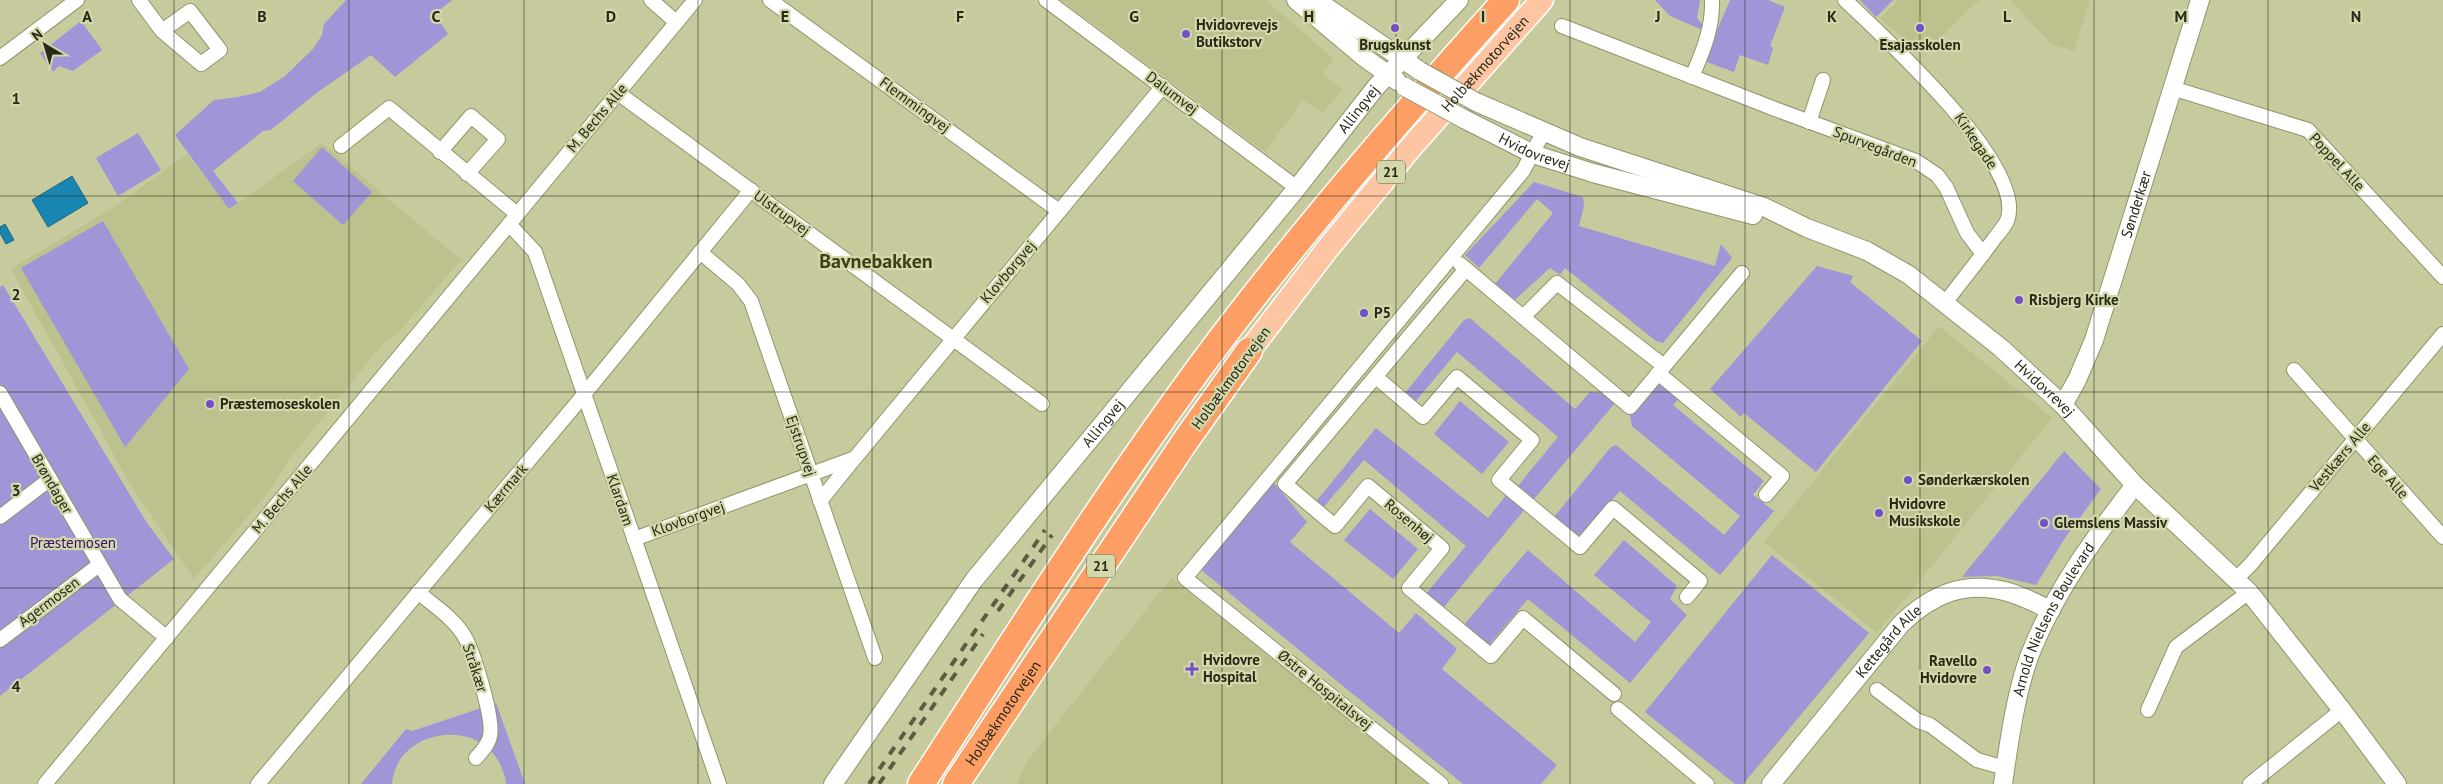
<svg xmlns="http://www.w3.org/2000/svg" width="2443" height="784" viewBox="0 0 2443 784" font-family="'PT Sans',sans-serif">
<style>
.built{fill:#bdc18d}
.green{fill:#a095d7}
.water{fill:#1886b1;stroke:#1d6a83}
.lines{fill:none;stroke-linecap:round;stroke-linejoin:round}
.minor-casing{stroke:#92956a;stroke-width:16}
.tertiary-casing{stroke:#92956a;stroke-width:20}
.primary-casing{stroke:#fff;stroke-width:25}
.motorway-casing{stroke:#fff;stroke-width:29}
.minor{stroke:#fff;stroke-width:14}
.tertiary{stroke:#fff;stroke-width:18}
.primary{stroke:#fec5a3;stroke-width:22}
.motorway{stroke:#fd9e65;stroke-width:26}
.rail{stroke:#5b5d42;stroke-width:4;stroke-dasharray:9 9;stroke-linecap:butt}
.tertiary-bridge-casing{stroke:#92956a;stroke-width:20;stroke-linecap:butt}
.tertiary-bridge{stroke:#fff;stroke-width:18}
.grid{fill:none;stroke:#282917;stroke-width:1;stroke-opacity:0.55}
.poi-dot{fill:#7151ca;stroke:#d3d7aa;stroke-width:2}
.labels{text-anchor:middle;stroke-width:4.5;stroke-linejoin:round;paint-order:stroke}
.shield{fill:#d3d7aa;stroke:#5b5d43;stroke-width:1}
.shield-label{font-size:14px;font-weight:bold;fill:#282917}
.poi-label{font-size:15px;font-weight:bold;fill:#282917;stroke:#d3d7aa;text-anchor:start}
.street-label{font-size:15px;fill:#282917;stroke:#d3d7aa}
.park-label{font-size:15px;fill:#32126c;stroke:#d3d7aa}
.district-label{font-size:20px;font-weight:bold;fill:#3e3f17;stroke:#d3d7aa}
.grid-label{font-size:16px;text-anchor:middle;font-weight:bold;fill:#282917;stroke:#d3d7aa;stroke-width:4.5;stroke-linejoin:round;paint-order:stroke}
</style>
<rect width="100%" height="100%" fill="#c7ca9d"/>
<g class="built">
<path d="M1061,0H1266L1334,59L1323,74L1342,89L1323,113L1303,100L1265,152Z"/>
<path d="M1899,0H1981L1974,4L1936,41L1930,38L1917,51L1880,18Z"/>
<path d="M2010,0H2090L2074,51L2052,44Z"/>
<path d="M322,143L461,260L396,335L384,342L285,465L270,491L194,579L129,482L11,269L113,208L187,154L230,209Z"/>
<path d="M1939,326L2052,418L1877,633L1764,542Z"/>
<path d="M1171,578L1429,784H1017L1028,760Z"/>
</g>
<g class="green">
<path d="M346,0H452L435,14L448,34L395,77L371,55L315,94L271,130L263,131L213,171L238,203L229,209L175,135L214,100L238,97L260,92L285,76L313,49L322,35L324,24Z"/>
<path d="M1655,0H1700L1697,18L1706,29L1705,31L1670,16Z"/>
<path d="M1730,0H1768L1785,7L1770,46L1773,48L1768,65L1740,55L1734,72L1704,61Z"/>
<path d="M1860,0H1893L1876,17Z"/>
<path d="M81,21L102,50L73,71L59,66L53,72L40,53Z"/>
<path d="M138,133L161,170L118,196L96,158Z"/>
<path d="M322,147L372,192L343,225L293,181Z"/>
<path d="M1534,182L1583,197L1584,206L1579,226L1715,266L1721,244L1732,258L1663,343L1656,341L1565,268L1560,275L1550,268L1509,305L1490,290L1553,213L1537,199L1479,268L1465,255Z"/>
<path d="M103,221L189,369L125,447L21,268Z"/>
<path d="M1817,266L1853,276L1850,282L1922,341L1816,472L1744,413L1741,417L1710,389Z"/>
<path d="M3,285L147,523L174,559L0,696V287Z"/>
<path d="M1470,318L1575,409L1590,392L1601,393L1615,403L1529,505L1513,492L1558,437L1457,352L1411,407L1401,398L1464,320Z"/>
<path d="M1667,380L1683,394L1673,405L1764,481L1753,495L1774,511L1720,575L1620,491L1573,542L1550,522L1611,447L1616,445L1724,535L1740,516L1632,426L1630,415L1658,384Z"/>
<path d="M1460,401L1509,442L1482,474L1434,434Z"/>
<path d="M1376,428L1488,518L1507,494L1525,509L1439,613L1425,595L1466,546L1364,460L1321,510L1312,502L1318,499Z"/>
<path d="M2064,451L2101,489L2065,538L2036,585L1997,576L1962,577Z"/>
<path d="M1273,482L1307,522L1290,542L1399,633L1416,613L1457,649L1442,669L1557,765L1541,784H1463L1201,570Z"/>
<path d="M1370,509L1418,549L1393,579L1344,540Z"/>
<path d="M1624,540L1677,586L1670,599L1687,615L1630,683L1528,599L1487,647L1462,627L1528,550L1635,642L1651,622L1594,575Z"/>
<path d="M1772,555L1869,633L1743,784H1735L1645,712Z"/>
<path d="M496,703L525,784H506C506,777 503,772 501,766C479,716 396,729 392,784H361L406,729L412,731Z"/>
</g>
<g class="water">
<path d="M72,176L88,203L48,227L32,200Z"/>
<path d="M5,224L14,240L6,244L0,233V227Z"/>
</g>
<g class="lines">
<g class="minor-casing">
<g id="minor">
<path d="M139,0L162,31L201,64L220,50L190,11L162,31"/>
<path d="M651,0L676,22"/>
<path d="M770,0L1059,211"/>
<path d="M1046,0L1297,188"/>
<path d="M1845,0C1882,36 2029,167 2007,221C2004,227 1998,234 1994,239C1978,261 1961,282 1945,303"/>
<path d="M1562,26L1775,109L1916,161L1937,175L1946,187L1967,233L1983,254"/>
<path d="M0,58L77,0"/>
<path d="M1692,77C1703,51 1713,28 1712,0"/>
<path d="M2172,88L2308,130L2443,277"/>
<path d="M618,93L1042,404"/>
<path d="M1809,122L1823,80"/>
<path d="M341,146L389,108L517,214"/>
<path d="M440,152L471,116L498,139L467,174"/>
<path d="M509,224L535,252L719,784"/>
<path d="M700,252L738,284L751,301L875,658"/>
<path d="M1460,264L1630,407L1742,273"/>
<path d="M1466,269L1285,484L1335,526L1368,486L1442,548L1409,588L1491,656L1523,618L1614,694"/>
<path d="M1523,317L1557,283L1664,366"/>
<path d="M2294,370L2443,537"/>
<path d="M1658,373L1782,476L1766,495"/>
<path d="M1376,377L1423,417L1457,377L1532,440L1499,480L1580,547L1613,508L1700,581L1687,597"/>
<path d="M0,393L120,599L167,638"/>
<path d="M820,501L854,459"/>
<path d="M0,517L50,479"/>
<path d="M634,539L855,458L1163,86"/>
<path d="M2236,579L2251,564L2443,334"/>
<path d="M418,592C433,605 452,617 463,634C473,649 494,719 490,736C489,744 481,752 476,758"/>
<path d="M0,640L99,565"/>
<path d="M1877,690L1918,721L1930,725L1977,760L2005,768"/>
<path d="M1618,709L1707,784"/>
<path d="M2148,710L2176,647L2249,592"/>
<path d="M45,784L695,0"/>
<path d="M258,784L577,403L751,190"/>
<path d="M1441,784L1185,578L1523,171L1544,131"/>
<path d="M2250,784L2342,710"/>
</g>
</g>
<g class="tertiary-casing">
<g id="tertiary">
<path d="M1296,0L1365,58L1397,81"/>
<path d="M1316,0L1420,71"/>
<path id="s1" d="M1476,102L1580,147L1764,207L1807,228L1867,251L1909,275L2001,348L2063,405L2135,485L2249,592L2342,710L2397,784"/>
<path id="s2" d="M1464,119L1533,154L1593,173L1753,215"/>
<path id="s3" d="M2063,405L2077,380L2094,340L2200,0"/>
<path id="s4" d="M833,784L974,580L1297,188L1376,87L1459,0"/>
<path id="s5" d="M1771,784L1901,624C1932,594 1965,580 2008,592C2023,596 2037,604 2051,610"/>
<path id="s6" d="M2003,784C2009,742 2015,697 2029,657C2053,594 2094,538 2135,485"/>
</g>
</g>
<g class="primary-casing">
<g id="primary">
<path id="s7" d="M1249,351L1328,248L1412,146L1542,0"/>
</g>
</g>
<g class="motorway-casing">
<g id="motorway">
<path d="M921,784C1020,631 1117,476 1227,331C1315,216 1409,108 1506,0"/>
<path id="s8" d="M956,784L1186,440L1249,351"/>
</g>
</g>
<use href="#minor" class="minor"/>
<use href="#tertiary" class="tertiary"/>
<use href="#primary" class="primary"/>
<use href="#motorway" class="motorway"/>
<g class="rail">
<path d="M998,611L1052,535"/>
<path d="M869,784L1045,530"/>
<path d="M879,784L983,634"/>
</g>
<g class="tertiary-bridge-casing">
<g id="tertiary-bridge">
<path d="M1420,71L1476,102"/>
<path d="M1405,87L1464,119"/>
</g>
</g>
<use href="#tertiary-bridge" class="tertiary-bridge"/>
</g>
<path class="grid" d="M174,0V784M349,0V784M524,0V784M698,0V784M872,0V784M1047,0V784M1222,0V784M1396,0V784M1570,0V784M1745,0V784M1920,0V784M2094,0V784M2268,0V784M0,196H2443M0,392H2443M0,588H2443"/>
<g class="poi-dot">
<circle cx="1395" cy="28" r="5"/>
<circle cx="1920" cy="28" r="5"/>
<circle cx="1186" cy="34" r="5"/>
<circle cx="2019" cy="300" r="5"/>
<circle cx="1364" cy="313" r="5"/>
<circle cx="210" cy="404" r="5"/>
<circle cx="1908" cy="480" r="5"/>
<circle cx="1879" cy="513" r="5"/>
<circle cx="2044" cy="523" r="5"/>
<path d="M1189.5 661.5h5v5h5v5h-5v5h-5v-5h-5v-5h5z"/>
<circle cx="1987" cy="670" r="5"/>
</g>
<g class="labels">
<g class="shield">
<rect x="1377" y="160.5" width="28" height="23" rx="4"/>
<rect x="1087" y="554.5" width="28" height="23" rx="4"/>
</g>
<g class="shield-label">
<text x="1391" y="177">21</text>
<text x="1101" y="571">21</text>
</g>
<g class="poi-label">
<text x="1196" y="30">Hvidovrevejs<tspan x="1196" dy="17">Butikstorv</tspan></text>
<text x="1395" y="50" text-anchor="middle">Brugskunst</text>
<text x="1920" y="50" text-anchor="middle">Esajasskolen</text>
<text x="2029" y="305">Risbjerg Kirke</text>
<text x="1374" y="318">P5</text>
<text x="220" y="409">Præstemoseskolen</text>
<text x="1918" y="485">Sønderkærskolen</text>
<text x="1889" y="509">Hvidovre<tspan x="1889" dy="17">Musikskole</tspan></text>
<text x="2054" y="528">Glemslens Massiv</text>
<text x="1203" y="665">Hvidovre<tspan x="1203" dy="17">Hospital</tspan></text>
<text x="1977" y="666" text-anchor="end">Ravello<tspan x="1977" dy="17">Hvidovre</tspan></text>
</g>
<g class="street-label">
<text dy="5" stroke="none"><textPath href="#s7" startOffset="372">Holbækmotorvejen</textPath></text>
<text transform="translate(1172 93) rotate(37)" y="5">Dalumvej</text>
<text transform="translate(915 105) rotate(36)" y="5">Flemmingvej</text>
<text dy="5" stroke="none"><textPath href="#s4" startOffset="856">Allingvej</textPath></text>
<text transform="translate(597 118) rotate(-50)" y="5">M. Bechs Alle</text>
<text transform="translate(1976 141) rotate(56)" y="5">Kirkegade</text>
<text transform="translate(1875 147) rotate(21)" y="5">Spurvegården</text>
<text dy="5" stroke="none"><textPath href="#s2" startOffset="78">Hvidovrevej</textPath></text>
<text transform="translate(2337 162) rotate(47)" y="5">Poppel Alle</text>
<text dy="5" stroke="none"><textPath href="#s3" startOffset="214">Sønderkær</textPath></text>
<text transform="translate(782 213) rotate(36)" y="5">Ulstrupvej</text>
<text transform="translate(1008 272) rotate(-50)" y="5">Klovborgvej</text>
<text transform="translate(1231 378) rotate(-54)" y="5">Holbækmotorvejen</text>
<text dy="5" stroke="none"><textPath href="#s1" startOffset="644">Hvidovrevej</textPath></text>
<text dy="5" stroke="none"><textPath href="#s4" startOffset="451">Allingvej</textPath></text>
<text transform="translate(801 446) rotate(71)" y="5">Ejstrupvej</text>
<text transform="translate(2340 457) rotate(-50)" y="5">Vestkærs Alle</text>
<text transform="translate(2388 477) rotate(48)" y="5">Ege Alle</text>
<text transform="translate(52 484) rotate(60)" y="5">Brøndager</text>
<text transform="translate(506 488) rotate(-50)" y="5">Kærmark</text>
<text transform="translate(282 499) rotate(-50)" y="5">M. Bechs Alle</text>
<text transform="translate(620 500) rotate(71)" y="5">Klardam</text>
<text transform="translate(688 519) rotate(-20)" y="5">Klovborgvej</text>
<text transform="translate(1409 521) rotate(40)" y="5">Rosenhøj</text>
<text transform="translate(49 602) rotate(-37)" y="5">Agermosen</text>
<text dy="5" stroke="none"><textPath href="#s6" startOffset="174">Arnold Nielsens Boulevard</textPath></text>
<text dy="5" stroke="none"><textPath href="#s5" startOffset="185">Kettegård Alle</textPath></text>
<text transform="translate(475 668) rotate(72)" y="5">Stråkær</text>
<text transform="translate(1325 690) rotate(39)" y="5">Østre Hospitalsvej</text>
<text dy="5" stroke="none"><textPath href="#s8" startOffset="85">Holbækmotorvejen</textPath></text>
</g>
<g class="park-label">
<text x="73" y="548">Præstemosen</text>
</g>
<g class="district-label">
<text x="876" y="268">Bavnebakken</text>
</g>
</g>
<g class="grid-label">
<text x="87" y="22">A</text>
<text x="262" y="22">B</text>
<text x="436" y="22">C</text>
<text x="611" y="22">D</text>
<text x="785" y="22">E</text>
<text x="960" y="22">F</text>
<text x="1134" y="22">G</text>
<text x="1309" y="22">H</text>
<text x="1483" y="22">I</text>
<text x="1658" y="22">J</text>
<text x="1832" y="22">K</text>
<text x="2007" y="22">L</text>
<text x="2181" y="22">M</text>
<text x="2356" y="22">N</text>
<text x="16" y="104">1</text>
<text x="16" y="300">2</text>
<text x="16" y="496">3</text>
<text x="16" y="692">4</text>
</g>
<g transform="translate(45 45) rotate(322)" stroke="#d3d7aa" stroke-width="4" paint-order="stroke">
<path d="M0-4L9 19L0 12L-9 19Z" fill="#282917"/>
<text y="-8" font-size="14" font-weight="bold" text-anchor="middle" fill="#282917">N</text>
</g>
</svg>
